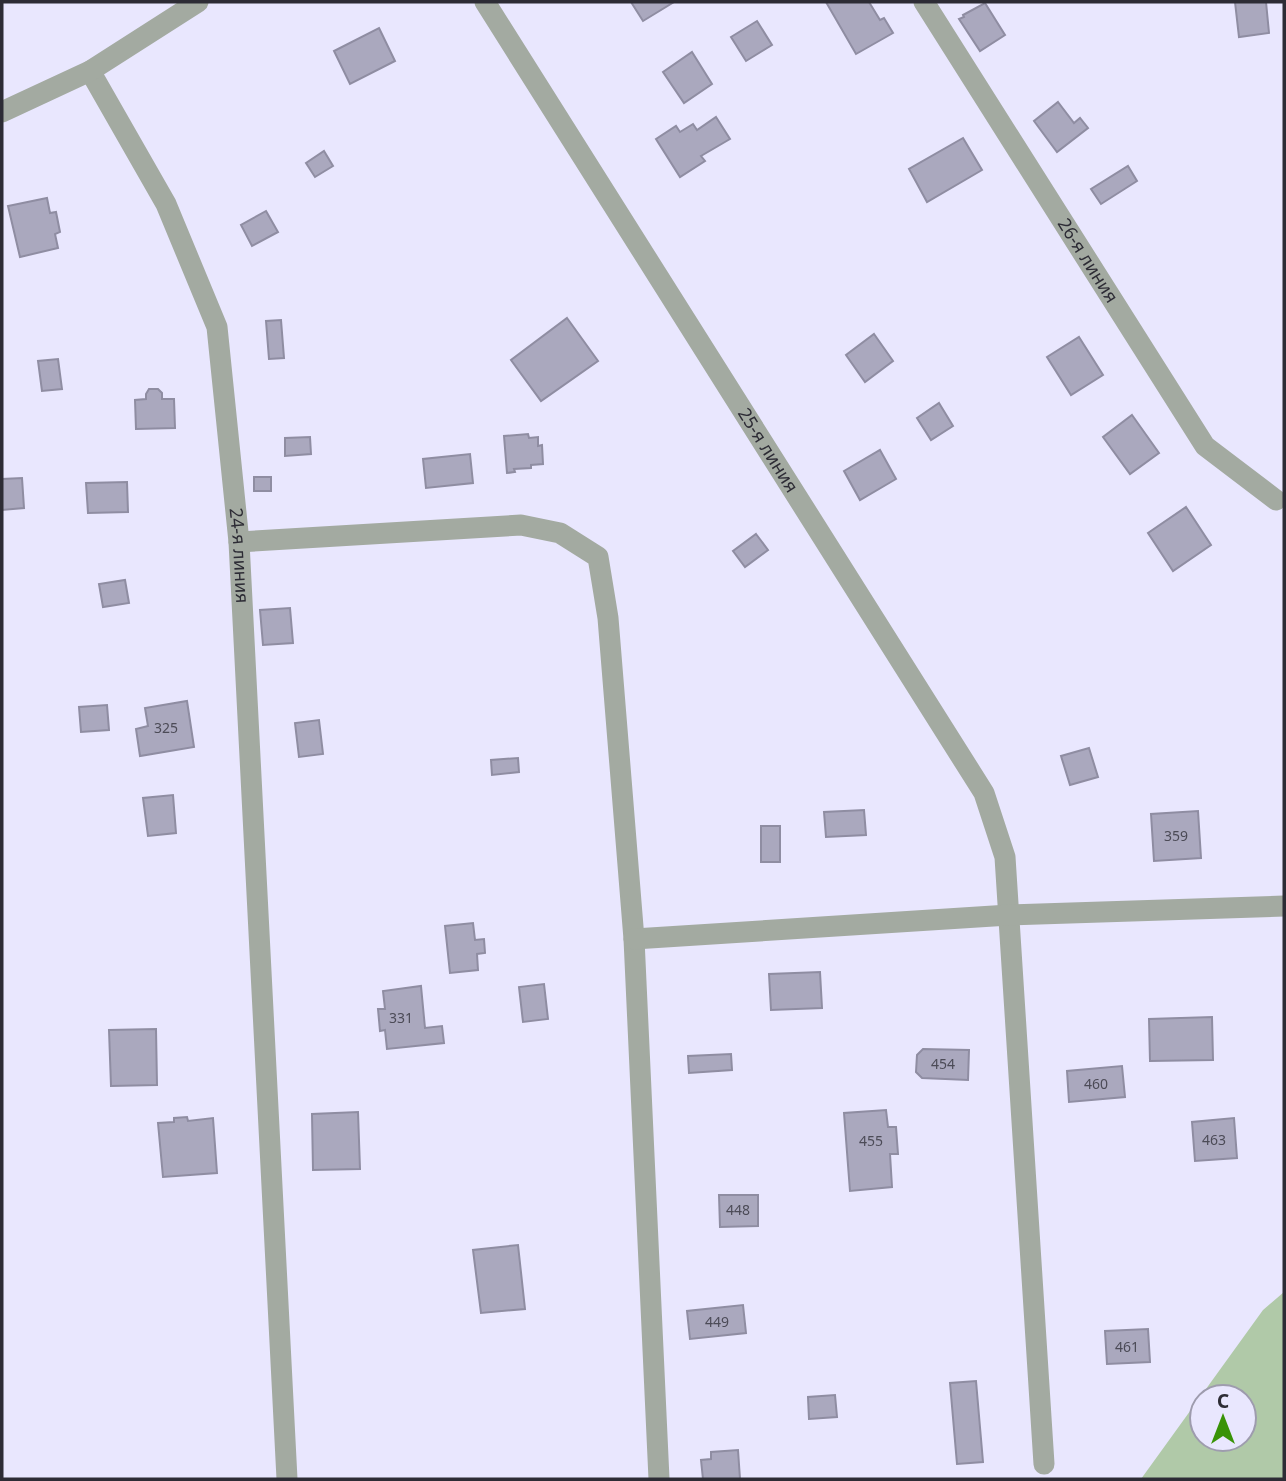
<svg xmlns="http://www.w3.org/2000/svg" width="1286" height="1481" viewBox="0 0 1286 1481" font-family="'Noto Sans',sans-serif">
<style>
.green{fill:#b0c9a8;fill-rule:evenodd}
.building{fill:#aaa8be;stroke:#8f8da2;stroke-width:2}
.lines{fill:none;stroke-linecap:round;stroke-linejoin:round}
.minor{stroke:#a3aaa1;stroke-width:21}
.labels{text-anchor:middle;stroke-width:5;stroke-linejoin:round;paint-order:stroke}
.number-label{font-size:14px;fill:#4c4b57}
.street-label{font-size:18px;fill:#2d2c35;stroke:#e9e7fe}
</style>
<rect width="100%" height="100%" fill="#e9e7fe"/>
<path class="green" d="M1284,1292V1479H1141L1263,1310ZM1202,1397H1244V1439H1202Z"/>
<g class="building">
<path d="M631,2H674L643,21Z"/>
<path d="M826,2H869L880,20L884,18L893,33L856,54Z"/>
<path d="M1235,2H1266L1269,33L1239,37Z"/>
<path d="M985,3L1005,35L980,51L959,19L964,17L963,15Z"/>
<path d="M757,21L772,45L746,61L731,37Z"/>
<path d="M379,28L395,61L350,84L334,51Z"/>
<path d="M692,52L712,84L684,103L663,72Z"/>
<path d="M1058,102L1074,123L1080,118L1088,128L1057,152L1034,121Z"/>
<path d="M716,117L730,139L701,156L705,161L680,177L656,139L676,126L680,132L693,124L697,130Z"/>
<path d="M963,138L982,170L927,202L909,169Z"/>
<path d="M324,151L333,166L315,177L306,163Z"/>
<path d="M1128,166L1137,181L1101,204L1091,189Z"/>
<path d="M47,198L50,213L56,212L60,232L55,234L58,248L20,257L8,206Z"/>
<path d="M266,211L278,232L252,246L241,225Z"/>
<path d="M567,318L598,361L541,401L511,360Z"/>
<path d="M281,320L284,358L269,359L266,321Z"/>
<path d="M874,334L893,361L865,382L846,355Z"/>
<path d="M1079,337L1103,375L1071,395L1047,357Z"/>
<path d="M58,359L62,389L42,391L38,361Z"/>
<path d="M149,389H158L162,393V399H174L175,428L136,429L135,400L146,399V394Z"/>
<path d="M939,403L953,426L931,440L917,418Z"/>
<path d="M1132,415L1159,453L1130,474L1103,437Z"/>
<path d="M528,434L529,438L538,437V446L542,445L543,464L531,465V468L514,469L515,472L507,473L504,436Z"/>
<path d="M310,437L311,454L285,456V438Z"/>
<path d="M880,450L896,479L860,500L844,471Z"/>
<path d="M470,454L473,483L426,488L423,459Z"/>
<rect x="254" y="477" width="17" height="14"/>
<path d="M22,478L24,508L2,510V479Z"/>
<path d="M127,482L128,512L88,513L86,483Z"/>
<path d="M1186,507L1211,545L1173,571L1148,533Z"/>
<path d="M756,534L768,550L745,567L733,551Z"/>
<path d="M125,580L129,603L103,607L99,584Z"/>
<path d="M290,608L293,643L263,645L260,610Z"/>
<path d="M187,701L194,747L140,756L136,729L148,726L145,708Z"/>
<path d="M107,705L109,730L81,732L79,707Z"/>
<path d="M319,720L323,754L299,757L295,723Z"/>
<path d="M1089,748L1098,777L1070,785L1061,756Z"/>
<path d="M518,758L519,772L492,775L491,760Z"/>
<path d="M173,795L176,833L148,836L143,798Z"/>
<path d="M864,810L866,835L826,837L824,812Z"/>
<path d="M1198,811L1201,858L1154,861L1151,814Z"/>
<rect x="761" y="826" width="19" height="36"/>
<path d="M473,923L475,940L484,939L485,953L477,954L478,970L450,973L445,926Z"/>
<path d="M820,972L822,1008L771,1010L769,974Z"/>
<path d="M544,984L548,1019L523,1022L519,987Z"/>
<path d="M421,986L425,1028L442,1026L444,1043L387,1049L385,1030L380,1031L378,1009H385L383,991Z"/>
<path d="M1212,1017L1213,1060L1150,1061L1149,1019Z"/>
<path d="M156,1029L157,1085L111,1086L109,1030Z"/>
<path d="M923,1049L969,1050L968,1080L922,1078L916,1072L917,1055Z"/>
<path d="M731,1054L732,1070L689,1073L688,1056Z"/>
<path d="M1122,1066L1125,1097L1069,1102L1067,1071Z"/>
<path d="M886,1110L888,1127H896L898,1154H890L892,1187L850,1191L844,1113Z"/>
<path d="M358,1112L360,1169L313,1170L312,1114Z"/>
<path d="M187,1117L188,1121L213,1118L217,1173L163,1177L158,1123L174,1122V1118Z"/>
<path d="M1234,1118L1237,1158L1195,1161L1192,1122Z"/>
<path d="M719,1195H758V1226L720,1227Z"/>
<path d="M518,1245L525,1309L481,1313L473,1250Z"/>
<path d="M743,1305L746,1333L690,1339L687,1311Z"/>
<path d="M1148,1329L1150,1362L1107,1364L1105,1331Z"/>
<path d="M976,1381L983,1462L957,1464L950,1383Z"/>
<path d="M835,1395L837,1417L809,1419L808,1397Z"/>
<path d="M738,1450L740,1479H703L701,1460L711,1459V1452Z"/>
</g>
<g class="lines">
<g class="minor">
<path id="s1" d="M485,2L984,793L1005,857L1044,1464"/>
<path id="s2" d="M924,2L1205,446L1276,500"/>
<path id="s3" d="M90,71L166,204L217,327L239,542L287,1479"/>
<path d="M2,112L90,71L198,2"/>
<path d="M239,542L521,525L560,533L598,557L608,618L634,939L659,1479"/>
<path d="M634,939L1009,915L1284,906"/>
</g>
</g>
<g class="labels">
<g class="number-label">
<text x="166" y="733">325</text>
<text x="1176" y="841">359</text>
<text x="401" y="1023">331</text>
<text x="943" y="1069">454</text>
<text x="1096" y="1089">460</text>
<text x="1214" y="1145">463</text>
<text x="871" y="1146">455</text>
<text x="738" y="1215">448</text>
<text x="717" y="1327">449</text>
<text x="1127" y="1352">461</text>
</g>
<g class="street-label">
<text dy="6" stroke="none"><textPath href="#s2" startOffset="306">26-я линия</textPath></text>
<text dy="6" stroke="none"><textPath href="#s1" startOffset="530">25-я линия</textPath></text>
<text dy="6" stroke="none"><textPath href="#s3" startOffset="516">24-я линия</textPath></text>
</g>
</g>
<rect width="1286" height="1481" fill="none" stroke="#2d2c35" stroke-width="7"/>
<g transform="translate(1223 1418)"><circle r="33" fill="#e9e7fe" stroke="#9e9cae" stroke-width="2"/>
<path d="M0-5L12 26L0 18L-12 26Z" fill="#399307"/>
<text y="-10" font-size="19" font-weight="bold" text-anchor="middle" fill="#2d2c35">С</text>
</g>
</svg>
